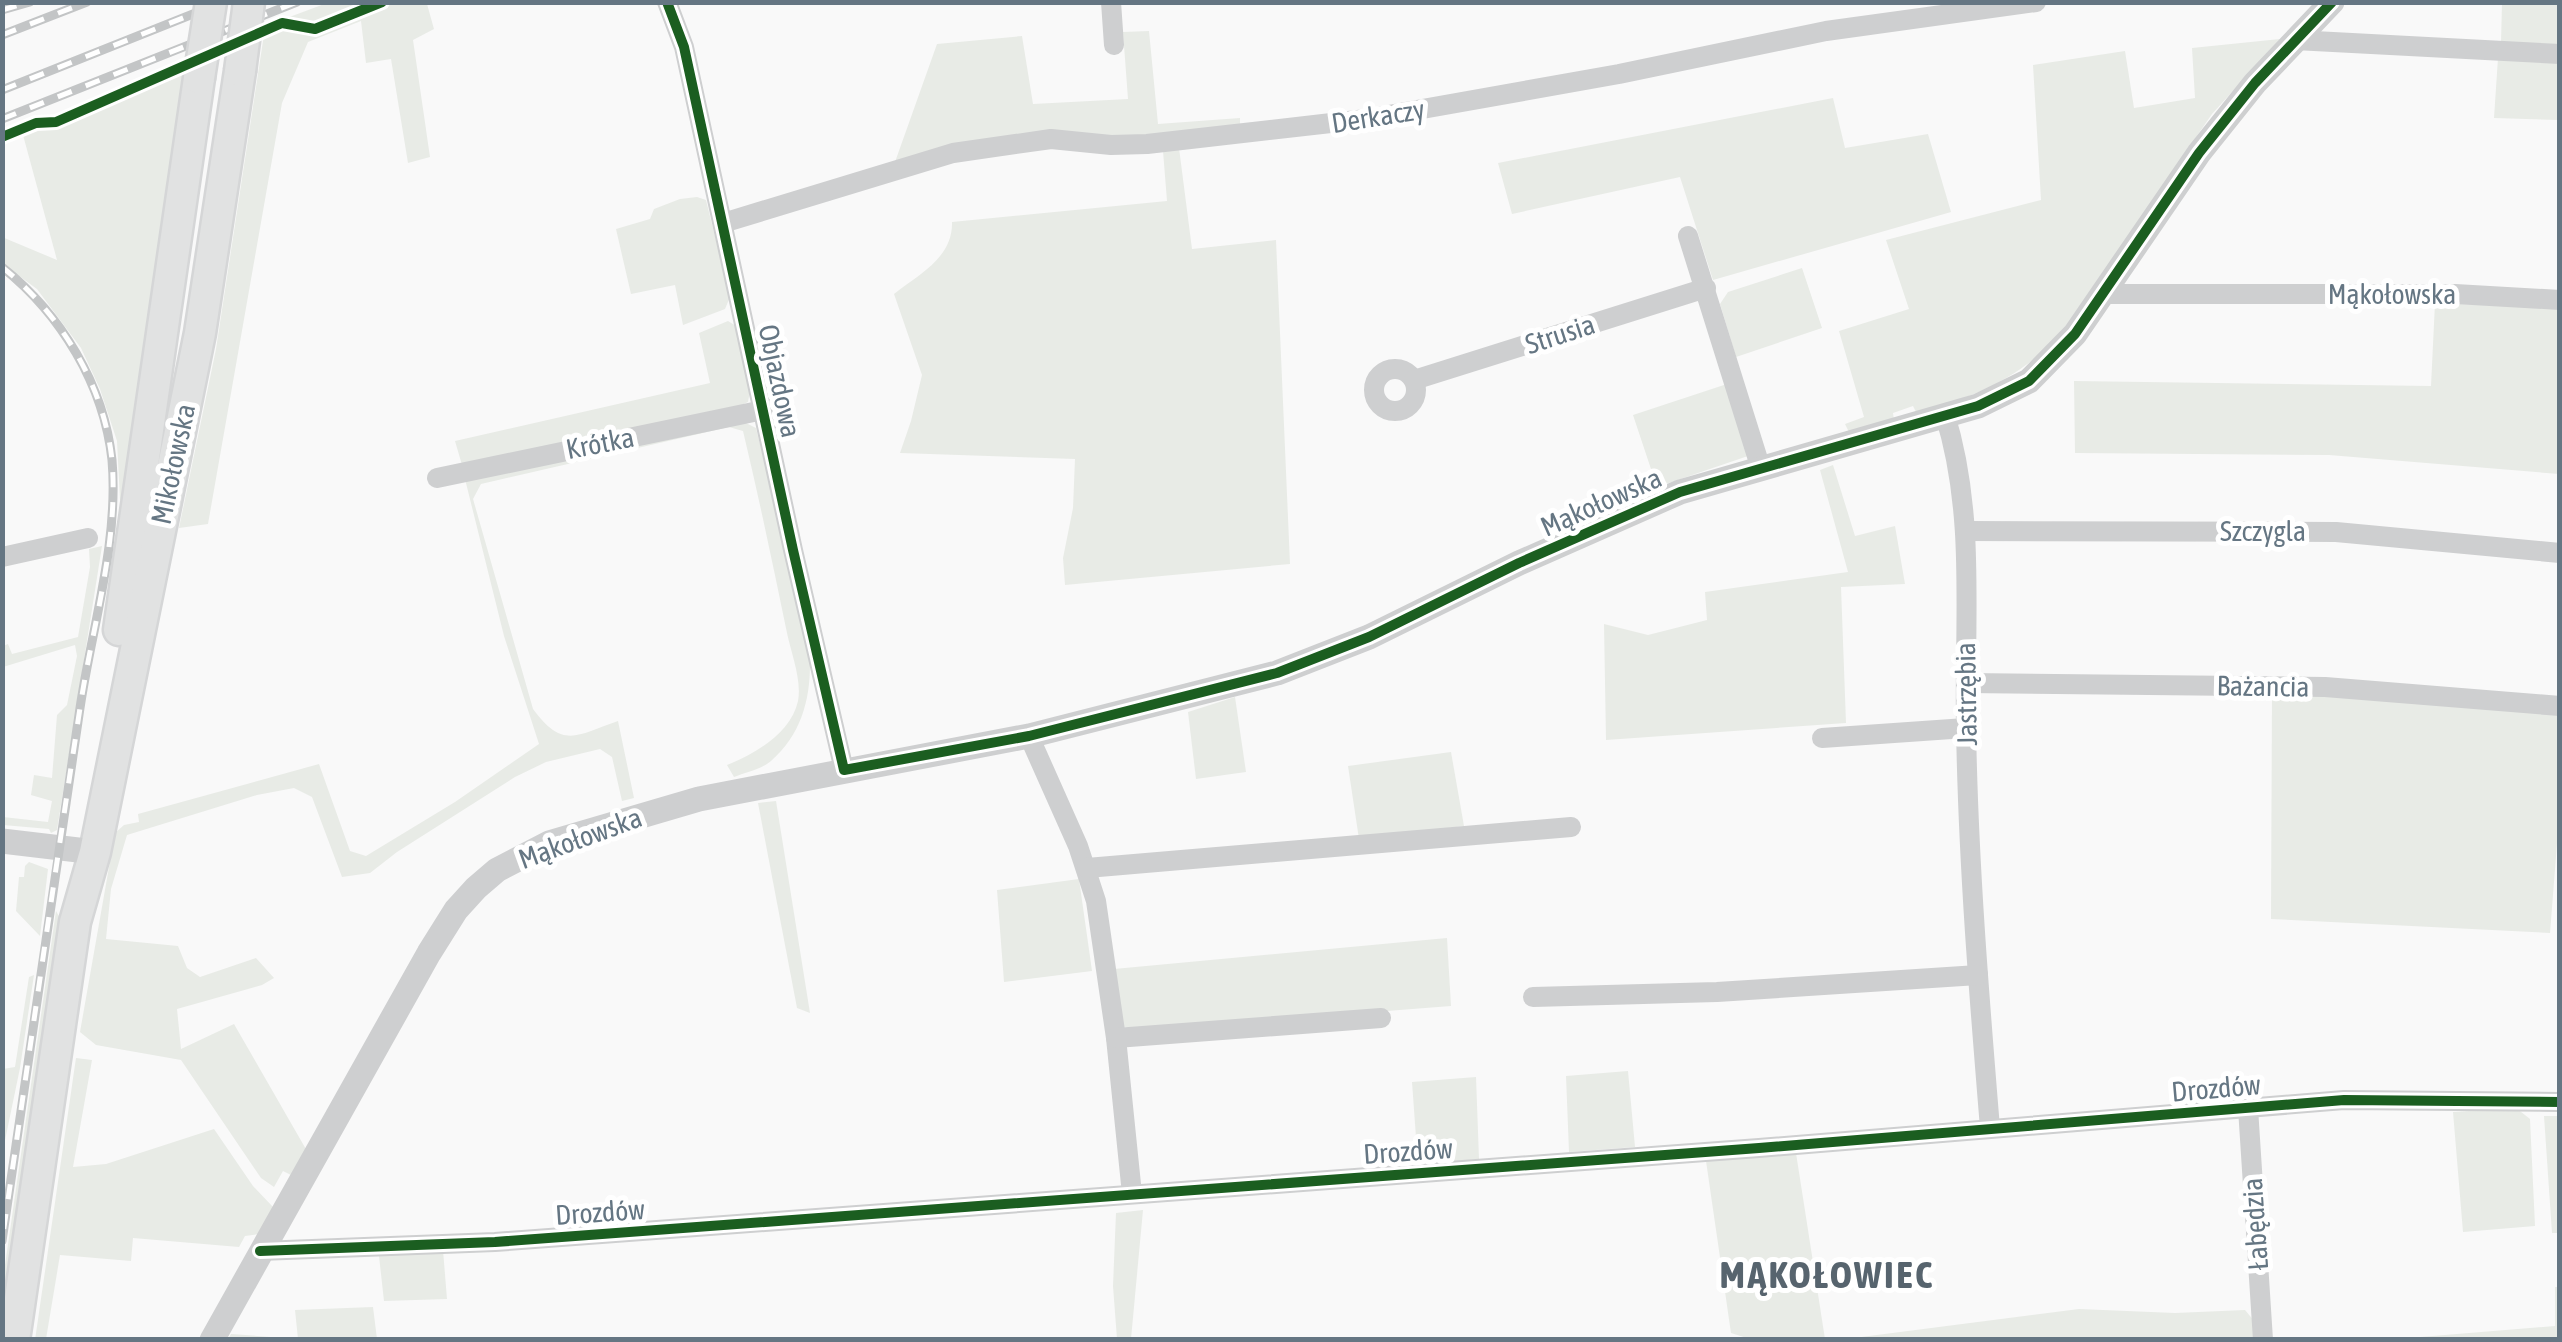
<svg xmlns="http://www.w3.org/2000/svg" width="2562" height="1342" viewBox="0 0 2562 1342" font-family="'Asap Condensed',sans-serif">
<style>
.green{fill:#e8ebe6}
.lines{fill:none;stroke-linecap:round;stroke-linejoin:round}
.primary-casing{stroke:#d5d6d7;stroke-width:35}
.minor{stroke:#cecfd0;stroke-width:20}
.tertiary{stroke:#cecfd0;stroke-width:25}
.primary{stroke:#e1e2e2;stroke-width:30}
.rail-casing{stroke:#c3c5c6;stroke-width:9}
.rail{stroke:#fff;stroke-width:5;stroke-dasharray:15;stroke-linecap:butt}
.primary-bridge-casing{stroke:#d5d6d7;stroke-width:35;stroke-linecap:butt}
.primary-bridge{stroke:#e1e2e2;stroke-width:30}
.cycleway-casing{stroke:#fff;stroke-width:16}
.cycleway{stroke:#1b5e20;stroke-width:10}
.labels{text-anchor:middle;stroke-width:10;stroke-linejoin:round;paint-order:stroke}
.street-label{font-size:28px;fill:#657683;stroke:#fff}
.district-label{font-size:38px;font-weight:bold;letter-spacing:2.5px;fill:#57646e;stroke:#fff}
</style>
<rect width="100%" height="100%" fill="#f9f9f9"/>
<g class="green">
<path d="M327,3H430L427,4L434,29L413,40L430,157L408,163L391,59L366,63L361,21L308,42L282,103L208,524L179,528L216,349L263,41L268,25Z"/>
<path d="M2502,3H2559V47L2501,43Z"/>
<path d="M1149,31L1158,124L1240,118V129L895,162L937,44L1022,36L1033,104L1128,99L1123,32Z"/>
<path d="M2280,39L2212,114L2057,339C2011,383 1976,395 1917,414L1913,406L1893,413L1894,420L1850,434L1845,424L1864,417L1839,331L1909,309L1886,240L2041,200L2033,65L2125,51L2134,108L2195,98L2192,48Z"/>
<path d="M191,55L126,502L120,500L117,441L100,389L81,348L37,289L3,264L2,237L57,260L23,135Z"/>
<path d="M2498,58L2559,60V120L2494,118Z"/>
<path d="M1833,98L1845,148L1928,134L1951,212L1713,280L1680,177L1512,214L1498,163Z"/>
<path d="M1179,148L1192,249L1276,240L1290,564L1065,585L1063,558L1073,508L1075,459L900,453L911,421L922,375L894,294C919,274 953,258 952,222L1167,201L1163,151Z"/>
<path d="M697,197L706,200L730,297L725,309L683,325L675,285L631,294L616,229L650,219L654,209L680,199Z"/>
<path d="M1802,268L1822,328L1736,357L1720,304L1728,292Z"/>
<path d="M2435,303L2559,308V474L2329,455L2075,453L2074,381L2431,386Z"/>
<path d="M728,321L736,326L750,391L748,402L737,407L462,465L455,441L710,383L699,333Z"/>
<path d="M1727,384L1748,456L1657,487L1633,415Z"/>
<path d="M744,422L756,428L809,644C813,687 806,731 771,761C762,769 746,772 734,777L727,765C755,754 791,733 798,701C802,680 791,653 787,633C773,565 759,498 743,431L729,427L481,484L473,499L533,709C563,750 577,735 618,721L634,798L622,801L612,757L600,749L546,762L515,777L397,852L370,873L342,877L312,797L294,788L257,795L127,835L111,889L106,939L178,946L187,968L200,977L256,958L274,978L262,985L177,1009L181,1049L234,1024L307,1151L293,1176L283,1171L274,1187L261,1178L181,1060L96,1045L80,1032L115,833L124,825L139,822L138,814L319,764L350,851L366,856L455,802L539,744L504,636L465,479Z"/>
<path d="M1833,465L1855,536L1895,526L1905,584L1841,587L1846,723L1606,740L1604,624L1648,635L1707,620L1705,592L1848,572L1820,470Z"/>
<path d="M102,546L57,830L51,833L49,829L3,825V817L48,822L52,801L31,795L34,775L52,778L57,715L67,705L77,656L75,645L3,667V646L8,644L12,654L78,637L90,567L89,549Z"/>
<path d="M2272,694H2338L2559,715V818L2550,933L2271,919Z"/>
<path d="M1235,697L1246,772L1196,779L1188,712Z"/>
<path d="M1451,752L1464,826L1359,839L1348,766Z"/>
<path d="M776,801L810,1013L797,1008L758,803Z"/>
<path d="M29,862L48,869L40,936L16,911L19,877H24L25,866Z"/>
<path d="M1079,879L1092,971L1004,982L997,890Z"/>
<path d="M56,911L60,918L3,1312V1279Z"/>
<path d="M1447,938L1451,1006L1143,1030L1123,1027L1114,969Z"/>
<path d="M34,975L20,1068L3,1150V1069L15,1067L29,977Z"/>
<path d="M76,1058L92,1060L73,1167L106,1164L214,1129L253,1186L273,1207L259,1234L245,1236L239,1247L133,1238L131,1261L60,1255L46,1339L35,1340Z"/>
<path d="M1628,1071L1635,1147L1569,1152L1566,1076Z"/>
<path d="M1476,1077L1479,1159L1418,1165L1412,1082Z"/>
<path d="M2516,1108L2530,1119L2535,1226L2463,1232L2453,1112Z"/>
<path d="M2544,1116H2559V1233H2552Z"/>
<path d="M1796,1153L1825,1339H1750L1731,1333L1706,1161Z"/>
<path d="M1143,1210L1131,1339H1117L1113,1286L1116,1213Z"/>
<path d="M443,1250L447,1299L384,1301L379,1256Z"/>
<path d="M2555,1287H2559V1339H2396L2555,1326Z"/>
<path d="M373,1307L377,1339H228L231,1334L298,1339L295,1310Z"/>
<path d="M2079,1309L2175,1313L2245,1310L2255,1322L2256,1340H1838Z"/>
</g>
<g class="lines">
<g class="primary-casing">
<g id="primary">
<path d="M119,630L199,78"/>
<path d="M14,1340L75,922L95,852L200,333L240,71"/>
</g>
</g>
<g class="minor">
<path d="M667,2L684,47L793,550L844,770"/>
<path d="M1111,2L1114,45"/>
<path d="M2295,40L2560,54"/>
<path d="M723,223L953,153L1051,139L1111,145L1147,144L1366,119L1619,74L1826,31L2036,2"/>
<path d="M1688,236L1761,469"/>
<path d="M2105,294H2455L2560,300"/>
<circle cx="1395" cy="390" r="21"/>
<path d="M1414,380L1706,288"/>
<path d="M1945,415C1976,514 1964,622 1966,725C1968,859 1979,994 1990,1128"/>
<path d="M437,478L763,410"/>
<path d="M1965,531L2336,532L2560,553"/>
<path d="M2,557L88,538"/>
<path d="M1966,683L2325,687L2560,706"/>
<path d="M1029,736L1078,846L1096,901L1116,1038L1132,1194"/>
<path d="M1822,738L1966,728"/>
<path d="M1087,868L1571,827"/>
<path d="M1533,997L1717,992L1978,975"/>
<path d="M1116,1038L1381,1018"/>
<path d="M2248,1108L2263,1340"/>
<path d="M260,1251L495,1242L1759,1148L2344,1100L2560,1102"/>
</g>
<g class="tertiary">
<path d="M2,841L95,852"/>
<path d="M212,1340L429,953L456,910L476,888L497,870L549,843L699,799L1029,736L1277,673L1369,637L1519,563L1680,492L1978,406L2029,381L2075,334L2199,153L2255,83L2332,2"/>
</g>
<use href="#primary" class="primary"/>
<g class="rail-casing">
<g id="rail">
<path d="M2,10L30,2"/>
<path d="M2,35L87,2"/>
<path d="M2,90L223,2"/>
<path d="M2,119L297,2"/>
<path d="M2,267C61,314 104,385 112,460C119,542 92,627 80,708C53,885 28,1063 2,1241"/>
</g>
</g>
<use href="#rail" class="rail"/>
<g class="primary-bridge-casing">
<g id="primary-bridge">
<path d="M240,71L249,2"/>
<path d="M199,78L211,2"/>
</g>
</g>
<use href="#primary-bridge" class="primary-bridge"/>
<g class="cycleway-casing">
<g id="cycleway">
<path d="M667,2L684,47L793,550L844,770L1029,736L1277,673L1369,637L1519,563L1680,492L1978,406L2029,381L2075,334L2199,153L2255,83L2332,2"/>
<path d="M2,137L36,123L56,122L282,23L315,29L382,2"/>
<path d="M260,1251L495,1242L1759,1148L2344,1100L2560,1102"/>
</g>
</g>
<use href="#cycleway" class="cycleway"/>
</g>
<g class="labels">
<g class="street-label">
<text transform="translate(1378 116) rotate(-9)" y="10">Derkaczy</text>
<text x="2392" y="304">Mąkołowska</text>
<text transform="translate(1560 334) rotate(-18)" y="10">Strusia</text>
<text transform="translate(780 381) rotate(78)" y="10">Objazdowa</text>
<text transform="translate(600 443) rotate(-11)" y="10">Krótka</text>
<text transform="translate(173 464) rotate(-78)" y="10">Mikołowska</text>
<text transform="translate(1601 502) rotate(-24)" y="10">Mąkołowska</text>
<text x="2263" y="541">Szczygla</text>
<text transform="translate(2263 686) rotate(1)" y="10">Bażancia</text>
<text transform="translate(1966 694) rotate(-91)" y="10">Jastrzębia</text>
<text transform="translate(580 838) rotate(-20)" y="10">Mąkołowska</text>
<text transform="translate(2216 1088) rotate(-5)" y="10">Drozdów</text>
<text transform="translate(1408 1151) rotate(-4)" y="10">Drozdów</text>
<text transform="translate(600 1212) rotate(-4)" y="10">Drozdów</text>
<text transform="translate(2255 1224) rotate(-94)" y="10">Łabędzia</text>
</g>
<g class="district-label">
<text x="1827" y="1288">MĄKOŁOWIEC</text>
</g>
</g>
<rect width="2562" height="1342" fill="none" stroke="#657683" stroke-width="10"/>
</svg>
